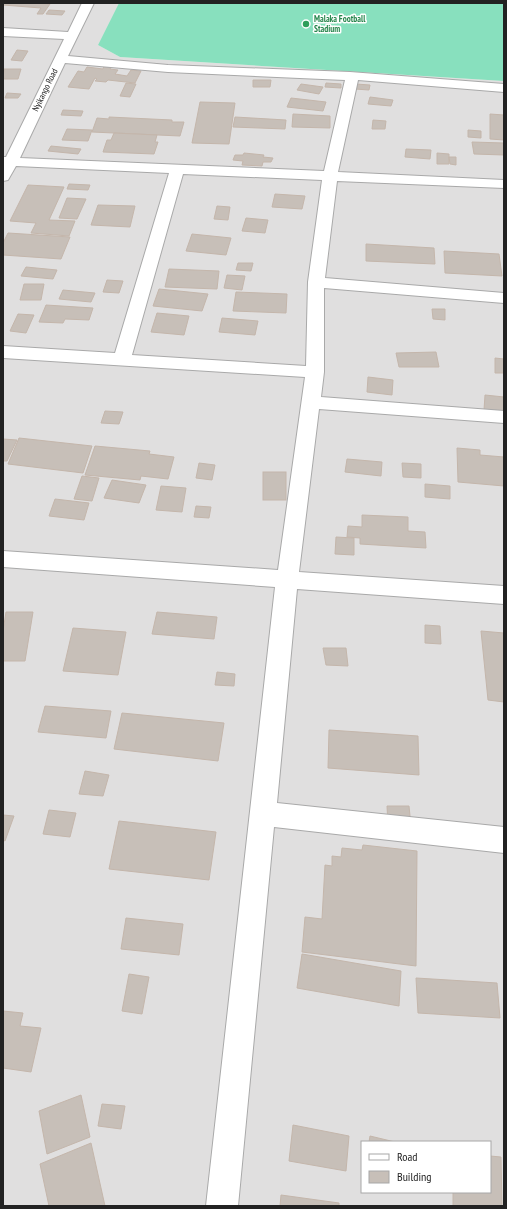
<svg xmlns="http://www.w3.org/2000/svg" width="507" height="1209" viewBox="0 0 507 1209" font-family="'PT Sans Narrow',sans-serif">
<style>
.residential{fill:#e0dfdf;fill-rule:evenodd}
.pitch{fill:#88e0be}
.building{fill:#c7bfb8;stroke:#c4b6ab}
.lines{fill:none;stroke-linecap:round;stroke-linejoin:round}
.minor-casing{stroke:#a9a9a9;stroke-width:2}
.minor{fill:#fff;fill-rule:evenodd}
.leisure-dot{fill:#2e9e5b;stroke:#fff;stroke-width:1.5}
.labels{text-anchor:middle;stroke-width:3;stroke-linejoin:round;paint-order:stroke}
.far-leisure-label{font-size:9px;font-weight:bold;fill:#27864d;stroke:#fff;text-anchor:start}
.far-street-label{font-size:9px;fill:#222;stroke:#fff}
</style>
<rect width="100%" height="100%" fill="#f2efe9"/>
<path class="residential" d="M3,3H119L98,45L120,57L504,81V1206H3ZM362,1142H490V1192H362Z"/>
<path class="pitch" d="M119,3H504V81L120,57L98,45Z"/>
<g class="building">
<path d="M3,3H33L50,4L43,14H37L41,8L3,5Z"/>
<path d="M49,10L65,11L62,15L46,14Z"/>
<path d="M17,50L28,51L22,61L11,60Z"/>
<path d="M104,66L111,67L110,69L118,70L115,74L127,76L131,70L141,71L135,83L108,80L106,82L95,81L97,79L95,78L89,89L68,87L78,71L84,72L87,67L103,69Z"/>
<path d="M4,69H21L18,79H3Z"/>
<path d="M253,80H271L270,87H253Z"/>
<path d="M126,83L136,84L130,97L120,96Z"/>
<path d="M326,83L341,84V88L325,87Z"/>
<path d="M301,84L323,87L319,94L297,90Z"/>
<path d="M356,84L370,85L369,90L355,89Z"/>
<path d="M7,93L21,94L18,98H5Z"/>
<path d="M370,97L393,100L391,106L368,104Z"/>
<path d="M291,98L326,102L323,111L287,107Z"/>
<path d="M200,102L235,103L229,144L192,143Z"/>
<path d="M63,110L83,111L81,116L61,115Z"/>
<path d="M293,114L330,116V128L292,127Z"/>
<path d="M490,114L504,115V140L490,139Z"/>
<path d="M109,117L172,120V122H184L180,136L92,132L97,118L109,119Z"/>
<path d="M235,117L286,120L285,129L233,127Z"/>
<path d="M373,120L386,121L385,129H372Z"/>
<path d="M67,129L92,130L88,141L62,140Z"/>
<path d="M468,130L481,131V138L468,137Z"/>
<path d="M114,133L157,135L155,142H158L154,154L103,152L107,140H111Z"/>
<path d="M472,142L504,143V155L474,154Z"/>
<path d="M51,146L81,149L78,154L48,151Z"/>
<path d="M406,149L431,150L430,159L405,157Z"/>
<path d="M244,153L264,155L263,157L273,158L271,162H263L262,166L242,165L243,161L233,160L235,155H243Z"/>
<path d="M437,153L449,154V164H437Z"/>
<path d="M449,157H456V165L450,164Z"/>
<path d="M69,184L90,185L88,190L67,189Z"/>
<path d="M28,185L64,187L49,220L75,221L69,236L31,233L36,223L10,221Z"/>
<path d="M275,194L305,196L302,209L272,207Z"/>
<path d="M67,198L86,199L77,219L59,218Z"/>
<path d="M98,205L135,206L130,227L91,225Z"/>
<path d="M217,206L230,207L228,220L214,219Z"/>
<path d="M246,218L268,220L265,233L242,231Z"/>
<path d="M8,233L70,237L61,259L3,255V243Z"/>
<path d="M192,234L231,238L226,255L186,251Z"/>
<path d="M366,244L434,248L435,264L366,261Z"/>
<path d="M444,251L499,254L502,276L445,273Z"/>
<path d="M238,263H253L251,271L236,270Z"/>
<path d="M26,267L57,270L53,279L21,276Z"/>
<path d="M169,269L219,271L217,289L165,287Z"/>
<path d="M227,275L245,276L242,290L224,288Z"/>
<path d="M107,280L123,281L119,293L103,292Z"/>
<path d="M24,284H44L41,300H20Z"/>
<path d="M159,289L208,294L202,311L153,306Z"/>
<path d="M63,290L95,293L91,302L59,299Z"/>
<path d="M236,292L287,294L286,313L233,311Z"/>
<path d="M46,305L93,308L89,320L65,319L63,323L39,322Z"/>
<path d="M432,309H445V320L433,319Z"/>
<path d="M157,313L189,316L184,335L151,332Z"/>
<path d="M18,314L34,315L26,333L10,331Z"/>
<path d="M222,318L258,321L255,335L219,332Z"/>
<path d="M436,352L439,367H399L396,353Z"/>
<path d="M495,358L504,359V373H495Z"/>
<path d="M368,377L393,380L392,395L367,392Z"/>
<path d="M485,395L504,397V412L484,410Z"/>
<path d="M105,411L123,412L119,424L101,423Z"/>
<path d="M19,438L92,446L83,473L8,464Z"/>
<path d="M3,439L17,440L7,461H3Z"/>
<path d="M95,446L150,451L149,454L174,457L168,479L141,476L140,480L85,475Z"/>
<path d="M457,448L480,450V455L504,457V486L458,482Z"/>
<path d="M347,459L382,462L381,476L345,472Z"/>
<path d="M199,463L215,465L212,480L196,478Z"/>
<path d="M402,463L421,464V478L403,477Z"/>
<rect x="263" y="472" width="23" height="28"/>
<path d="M82,476L99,478L92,501L74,499Z"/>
<path d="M112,480L146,485L139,503L104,498Z"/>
<path d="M425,484L450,486V499L425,497Z"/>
<path d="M161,486L186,488L182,512L156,510Z"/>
<path d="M55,499L89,503L84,520L49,516Z"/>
<path d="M196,506L211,507L209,518L194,517Z"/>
<path d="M362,515L408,517V531L425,532L426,548L360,544V538L347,537L348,526L362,527Z"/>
<path d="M336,537L354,538V555L335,554Z"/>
<path d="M6,612H33L25,661H3V631Z"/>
<path d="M157,612L217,617L214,639L152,634Z"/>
<path d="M425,625L440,626L441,644L425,643Z"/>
<path d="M73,628L126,632L118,675L63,671Z"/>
<path d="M481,631L504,633V702L488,700Z"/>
<path d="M323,648H346L348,666L326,665Z"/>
<path d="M217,672L235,674L234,686L215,685Z"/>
<path d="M45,706L111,711L106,738L38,732Z"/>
<path d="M122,713L224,723L218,761L114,749Z"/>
<path d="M329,730L418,736L419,775L328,768Z"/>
<path d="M85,771L109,775L103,796L79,794Z"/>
<path d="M387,806H409L411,826L388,825Z"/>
<path d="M49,810L76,813L70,837L43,834Z"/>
<path d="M3,815L14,816L5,841L3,840Z"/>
<path d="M119,821L216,832L209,880L109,869Z"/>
<path d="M363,845L417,851L416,966L302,952L305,917L322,919L325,865L332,866V856L341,857L342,848L362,850Z"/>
<path d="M126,918L183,924L179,955L121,949Z"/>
<path d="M302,954L401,971L399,1006L297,988Z"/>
<path d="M129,974L149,977L142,1014L122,1011Z"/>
<path d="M416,978L497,983L500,1018L418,1013Z"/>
<path d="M3,1011L23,1013L20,1026L41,1028L31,1072L3,1068Z"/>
<path d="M81,1095L90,1137L47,1154L39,1111Z"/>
<path d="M102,1104L125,1106L121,1129L98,1126Z"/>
<path d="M293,1125L349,1136L346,1171L289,1161Z"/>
<path d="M370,1136L395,1142H369Z"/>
<path d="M91,1143L105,1206H49L40,1164Z"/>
<path d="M490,1156L501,1157L502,1206H453V1192H490Z"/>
<path d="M281,1195L339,1203V1206H280Z"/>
</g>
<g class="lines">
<g class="minor-casing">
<path id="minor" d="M82,3H94L68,56L168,65L350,72L504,84V92L358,80L338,172L504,180V188L337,181L325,278L504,293V303L324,288V372L321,397L504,411V423L319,409L299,572L504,586V604L297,589L277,803L504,827V853L274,827L238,1206H206L275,587L3,567V551L278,570L305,377L3,358V346L115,353L169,173L16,166L8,180L3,181V157H6L64,39L3,36V28L68,32ZM65,63L168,72L345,80L324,171L20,158ZM183,174L322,180L308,282L306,366L132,355Z"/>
</g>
<use href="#minor" class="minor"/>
</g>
<circle class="leisure-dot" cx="306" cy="24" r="4"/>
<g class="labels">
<g class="far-leisure-label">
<text x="314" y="22">Malaka Football<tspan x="314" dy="10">Stadium</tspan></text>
</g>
<g class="far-street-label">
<text transform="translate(45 90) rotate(-64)" y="3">Nyikango Road</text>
</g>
</g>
<rect width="507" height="1209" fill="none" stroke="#222222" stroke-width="8"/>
<rect x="361" y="1141" width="130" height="52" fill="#ffffff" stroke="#a7a7a7"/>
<rect x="369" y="1154" width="20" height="6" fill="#ffffff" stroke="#a7a7a7"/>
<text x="397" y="1161" font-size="12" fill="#222222">Road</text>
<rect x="369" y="1171" width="20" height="12" fill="#c7bfb8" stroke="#a7a7a7"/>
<text x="397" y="1181" font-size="12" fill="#222222">Building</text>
</svg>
